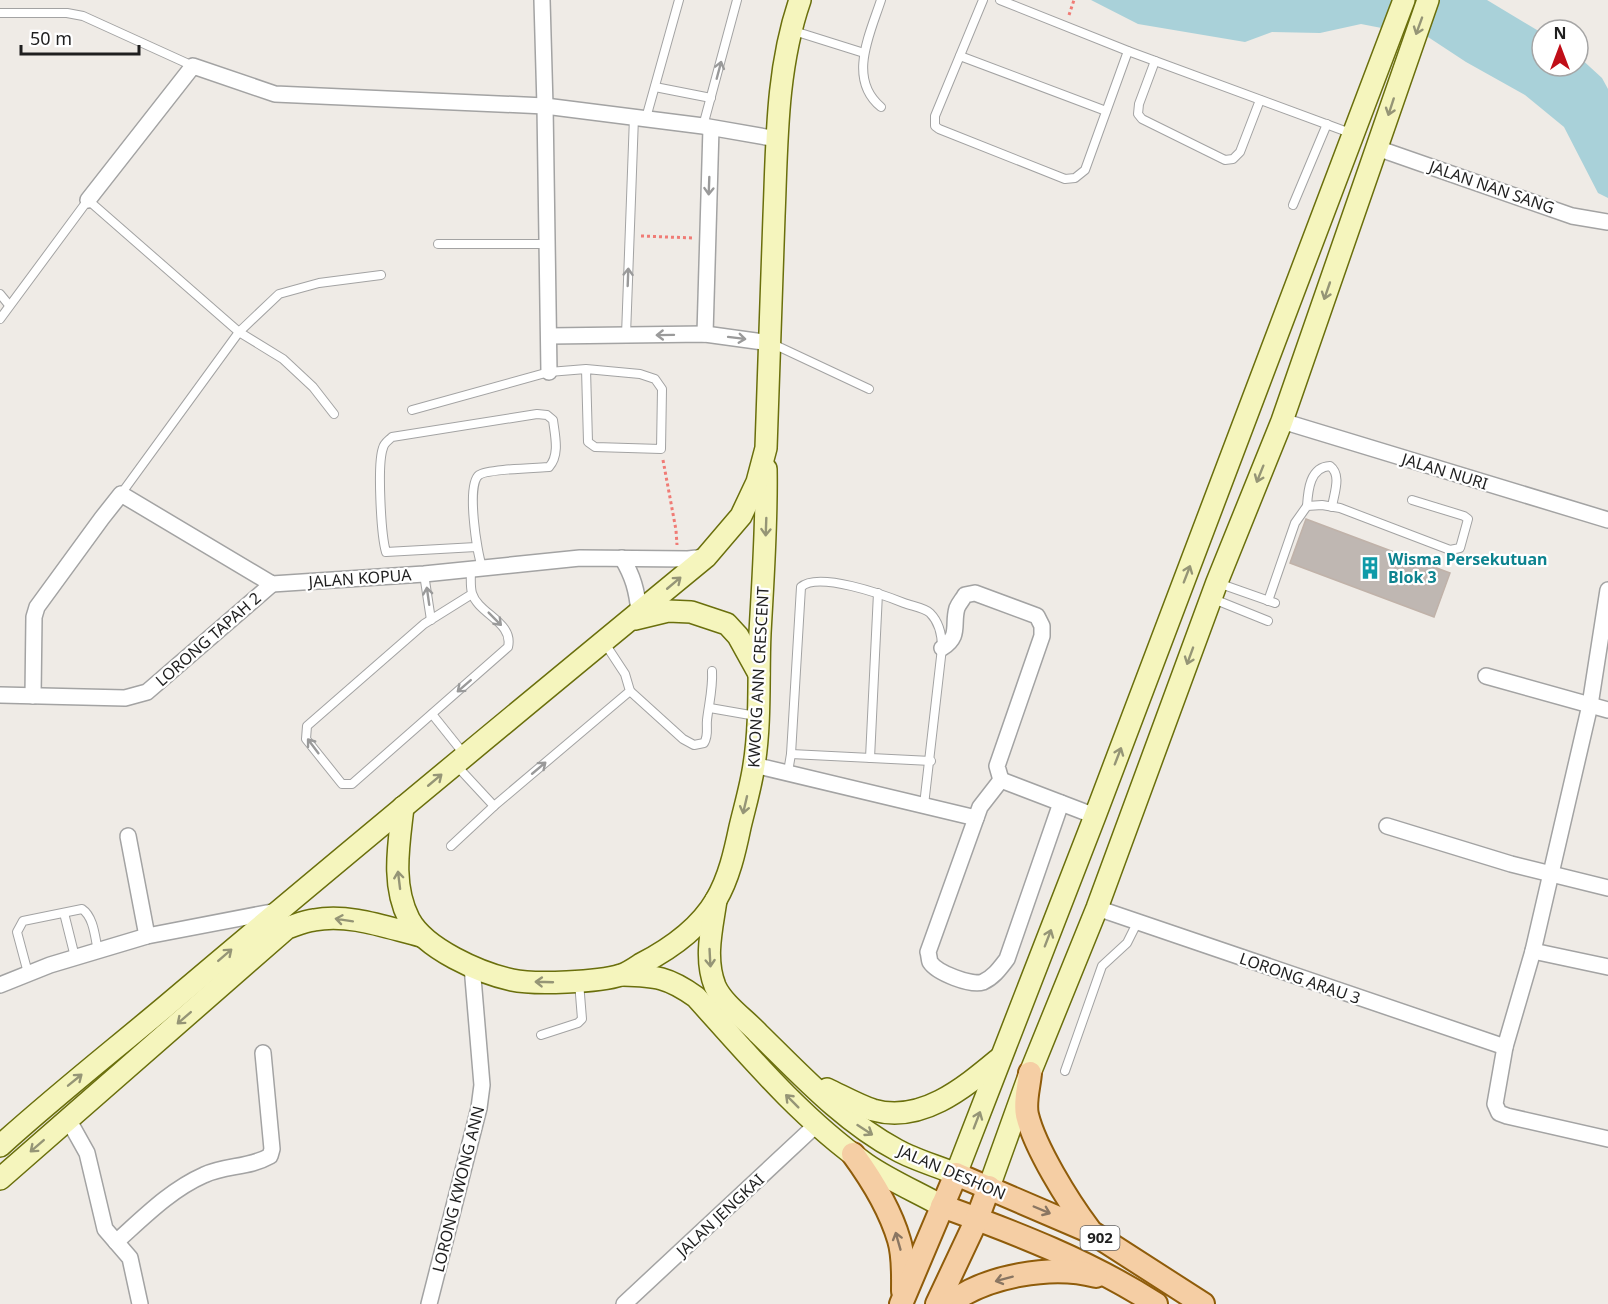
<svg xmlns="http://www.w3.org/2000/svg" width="1608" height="1304" viewBox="0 0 1608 1304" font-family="'Noto Sans',sans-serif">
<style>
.water{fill:#a9d1d9}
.building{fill:#bfb7b2;stroke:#c0b2a9;stroke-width:1.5}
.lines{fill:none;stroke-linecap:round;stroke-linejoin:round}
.lane-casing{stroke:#a3a3a3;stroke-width:10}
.street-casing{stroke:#a3a3a3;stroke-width:18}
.secondary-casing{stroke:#6a6f0c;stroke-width:24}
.primary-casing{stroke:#8f5c0a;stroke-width:26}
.path{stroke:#f07b75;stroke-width:3;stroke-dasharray:3 3;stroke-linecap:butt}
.lane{stroke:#fff;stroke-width:8}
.street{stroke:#fff;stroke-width:15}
.secondary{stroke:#f5f5bd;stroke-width:21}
.primary{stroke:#f5cea4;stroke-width:22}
.oneway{stroke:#959576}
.oneway2{stroke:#9a9a9a}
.oneway3{stroke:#8a7662}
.labels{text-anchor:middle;stroke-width:4.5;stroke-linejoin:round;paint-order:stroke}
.shield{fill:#fff;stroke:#626262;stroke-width:1.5}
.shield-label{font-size:15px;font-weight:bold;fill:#1f1f1f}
.street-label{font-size:16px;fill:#1f1f1f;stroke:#fff}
.culture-label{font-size:16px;font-weight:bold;fill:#0d838f;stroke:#fff;text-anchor:start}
</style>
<rect width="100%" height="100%" fill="#efebe6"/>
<path class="water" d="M1091,0H1487L1542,33V66H1578V56L1602,78L1608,89V198L1598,193L1564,127L1525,95L1466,62L1428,37L1361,24L1320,33L1272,32L1245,42L1138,24Z"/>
<path class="building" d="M1306,519L1450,573L1434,617L1290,563Z"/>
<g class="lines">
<g class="lane-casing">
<g id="lane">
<path d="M983,0L935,116V126L939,129L1065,179L1075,178L1085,170L1128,51"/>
<path d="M1000,0L1128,51L1353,134"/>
<path d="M0,13H67L83,16L193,66"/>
<path d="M794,31L864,53"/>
<path d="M960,56L1106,111"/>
<path d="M1155,61L1139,104L1138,114L1142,119L1225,160L1233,159L1240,152L1260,100"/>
<path d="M655,87L711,98"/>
<path d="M881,107C847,79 870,34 881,0"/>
<path d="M646,118L679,0"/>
<path d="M703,126L737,0"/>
<path d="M1293,205L1327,124"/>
<path d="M438,244H547"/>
<path d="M0,294L9,305"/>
<path d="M0,319L88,200L239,332L283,359L313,387L334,414"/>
<path d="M626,335L634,117"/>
<path d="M773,344L869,389"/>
<path d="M412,410L549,372L586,369L640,374L655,379L662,389L661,449L595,447L588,442L586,369"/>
<path d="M121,494L239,332L279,294L319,283L381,275"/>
<path d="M1307,506C1308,490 1310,467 1330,466C1342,475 1334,493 1332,507"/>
<path d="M476,547L386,552C381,535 377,464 383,448C384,443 388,441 392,437L537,414L547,415L553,420C555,436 560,455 549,467C536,468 487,469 479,475C466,485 477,552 482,567"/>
<path d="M471,569C471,577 470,586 472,593C478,614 514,622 508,647L352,784H342L306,739L307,726L424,624L472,594"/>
<path d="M424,574L431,620"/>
<path d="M1218,583L1275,603"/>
<path d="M1211,598L1268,621"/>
<path d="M1268,601L1295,523L1307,506L1322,505L1340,508L1450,550L1460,548L1468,519L1464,516L1412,500"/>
<path d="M630,691L683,739L694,745L704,743C709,735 706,728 707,720C709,703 713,688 712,671"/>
<path d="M710,708L756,716"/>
<path d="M432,714L464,754"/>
<path d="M791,754L931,761"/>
<path d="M870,758L878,593"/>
<path d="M456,765L494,806"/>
<path d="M788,772L791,754L801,587C818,571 884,595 904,603C912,606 925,608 930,613C939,622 942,636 942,648L924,805"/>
<path d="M451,846L494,806L630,691L625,674L604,642"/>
<path d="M64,913L75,957"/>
<path d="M28,973L17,932L23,921L82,909C94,917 95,938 98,951"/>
<path d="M541,1035L578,1023L582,1019L579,982"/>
<path d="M1065,1071L1102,966L1127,943L1137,923"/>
</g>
</g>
<g class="street-casing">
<g id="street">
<path d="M542,0L545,106L549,372"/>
<path d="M1377,148L1572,216L1608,222"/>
<path d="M88,200L193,66L275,94L545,106L703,126L777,139"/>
<path d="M705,334L711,128"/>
<path d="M549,336L705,334L770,343"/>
<path d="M1282,421L1608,520"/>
<path d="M622,558C633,576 637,591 639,612"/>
<path d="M1608,590L1590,705L1533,951L1505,1047L1495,1104L1499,1113L1507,1116L1608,1139"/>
<path d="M942,648C961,636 952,625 957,608C959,603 963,599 965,595L975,593L1037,616L1042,626V636L997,766L1001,780"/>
<path d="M1486,676L1608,710"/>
<path d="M0,695L125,698L147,692L272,584"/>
<path d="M33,696L34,617L37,607L102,518L121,494L272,584L424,574L580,558L688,559L705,557"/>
<path d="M754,765L976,818"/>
<path d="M1001,780L980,807L928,952C929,955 929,959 930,962C937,973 971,986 983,982C994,977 1000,968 1007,959L1061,803"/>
<path d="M1001,780L1095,816"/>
<path d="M1387,826L1511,864L1608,888"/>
<path d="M128,836L147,936"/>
<path d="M1097,908L1505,1047"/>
<path d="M1533,951L1608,967"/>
<path d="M0,985L50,965L147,936L277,911"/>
<path d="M68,1119L87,1153L105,1229L130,1258L140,1304"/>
<path d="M116,1242C143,1218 170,1190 204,1175C225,1165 249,1168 270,1156L272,1149L263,1053"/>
<path d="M429,1304L479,1108L482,1085L472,966"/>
<path d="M624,1304L816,1125"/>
</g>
</g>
<g class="secondary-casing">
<g id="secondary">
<path d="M635,619L668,611L691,612L727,624L738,636L759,674"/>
<path d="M403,807C399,844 391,884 409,919C425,949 480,973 512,980C535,985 599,982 621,975C628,973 635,968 641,964C670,949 699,929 716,900C729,878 735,851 740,827C745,806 751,786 754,765C761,721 758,677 760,633C763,578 767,524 766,469"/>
<path d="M716,900C712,928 704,958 715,986C723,1004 745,1019 758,1033C800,1074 844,1122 897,1150C915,1160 937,1166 956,1174L1095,816L1404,0"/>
<path d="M623,975C656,976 668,977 696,997C749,1056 801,1118 866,1164C889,1180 917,1192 942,1206"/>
<path d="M827,1089C842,1096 858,1105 873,1110C922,1124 965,1087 1000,1058"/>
<path d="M0,1146C54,1097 110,1053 166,1006C344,855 525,706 706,557L741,516L757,482L766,448C769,370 772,293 774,216C777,144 776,69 800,0"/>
<path d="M0,1179L287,928C296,925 305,921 314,920C349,913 388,928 421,936"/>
<path d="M989,1187L1030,1073L1097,908L1217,582L1282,421L1428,0"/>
</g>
</g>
<g class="primary-casing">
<g id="primary">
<path d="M1030,1073C1029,1086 1024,1102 1027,1115C1035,1148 1068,1201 1089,1229"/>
<path d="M853,1154C872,1180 890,1209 899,1240C904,1256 903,1275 903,1291"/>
<path d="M942,1206C1016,1233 1089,1261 1156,1304"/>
<path d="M901,1304L956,1174L1091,1232L1203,1304"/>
<path d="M937,1304L977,1219L989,1187"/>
<path d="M949,1304C985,1276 1052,1264 1096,1276"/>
</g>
</g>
<g class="path">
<path d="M1069,15L1074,0"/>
<path d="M641,236L694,238"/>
<path d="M663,460L676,530L677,545"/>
</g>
<use href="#lane" class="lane"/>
<use href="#street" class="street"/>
<use href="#secondary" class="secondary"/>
<use href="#primary" class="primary"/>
</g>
<defs><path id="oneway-shaft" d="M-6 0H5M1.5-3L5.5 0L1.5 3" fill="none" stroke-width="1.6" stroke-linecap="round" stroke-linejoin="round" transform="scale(1.5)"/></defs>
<g class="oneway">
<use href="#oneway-shaft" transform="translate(1419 26) rotate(110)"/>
<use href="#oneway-shaft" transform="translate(1391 107) rotate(108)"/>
<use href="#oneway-shaft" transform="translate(1327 291) rotate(109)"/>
<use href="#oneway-shaft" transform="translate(1260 474) rotate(112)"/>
<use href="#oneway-shaft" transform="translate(766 527) rotate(92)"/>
<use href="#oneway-shaft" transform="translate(1187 574) rotate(-69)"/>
<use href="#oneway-shaft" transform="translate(674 583) rotate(-40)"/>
<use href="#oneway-shaft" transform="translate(1190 656) rotate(110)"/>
<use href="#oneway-shaft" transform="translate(1118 756) rotate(-69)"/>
<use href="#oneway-shaft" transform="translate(435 780) rotate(-40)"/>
<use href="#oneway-shaft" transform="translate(745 805) rotate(103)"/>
<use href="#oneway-shaft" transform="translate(399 880) rotate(-97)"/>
<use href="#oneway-shaft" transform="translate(344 920) rotate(-171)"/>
<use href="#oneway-shaft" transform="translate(1048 938) rotate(-69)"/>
<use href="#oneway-shaft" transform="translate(225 955) rotate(-41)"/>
<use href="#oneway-shaft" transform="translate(710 958) rotate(87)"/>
<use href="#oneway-shaft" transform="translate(544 982) rotate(-178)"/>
<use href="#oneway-shaft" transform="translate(184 1018) rotate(139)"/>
<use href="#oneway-shaft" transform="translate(75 1080) rotate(-39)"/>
<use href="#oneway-shaft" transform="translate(792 1101) rotate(-135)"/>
<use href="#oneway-shaft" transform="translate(977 1120) rotate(-69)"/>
<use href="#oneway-shaft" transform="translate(865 1130) rotate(33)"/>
<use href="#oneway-shaft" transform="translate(37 1146) rotate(139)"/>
</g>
<g class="oneway2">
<use href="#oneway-shaft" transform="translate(719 70) rotate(-75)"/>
<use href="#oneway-shaft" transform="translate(709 186) rotate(92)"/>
<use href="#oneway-shaft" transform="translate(628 277) rotate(-88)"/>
<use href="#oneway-shaft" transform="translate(665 335) rotate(179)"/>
<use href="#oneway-shaft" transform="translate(737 338) rotate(7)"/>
<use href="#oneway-shaft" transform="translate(428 596) rotate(-98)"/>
<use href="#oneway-shaft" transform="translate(495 619) rotate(45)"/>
<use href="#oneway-shaft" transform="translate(464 686) rotate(139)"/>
<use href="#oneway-shaft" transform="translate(313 746) rotate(-127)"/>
<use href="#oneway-shaft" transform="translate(539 768) rotate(-40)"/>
</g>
<g class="oneway3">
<use href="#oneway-shaft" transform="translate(1042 1210) rotate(23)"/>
<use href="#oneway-shaft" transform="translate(898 1241) rotate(-106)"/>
<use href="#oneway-shaft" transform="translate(1004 1279) rotate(165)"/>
</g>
<defs>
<g id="building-bare" transform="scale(1.8)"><path d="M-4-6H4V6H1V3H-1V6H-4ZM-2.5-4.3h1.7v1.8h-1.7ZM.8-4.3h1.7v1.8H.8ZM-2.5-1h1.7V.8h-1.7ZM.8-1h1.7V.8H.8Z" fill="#0f9aa8" stroke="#fff" stroke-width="2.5" paint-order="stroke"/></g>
</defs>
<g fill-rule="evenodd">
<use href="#building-bare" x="1370" y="568"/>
</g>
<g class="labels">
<rect class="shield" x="1080.5" y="1226" width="39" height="24" rx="4.5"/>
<g class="shield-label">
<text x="1100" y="1243">902</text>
</g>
<g class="street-label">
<text transform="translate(1492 187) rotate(19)" y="6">JALAN NAN SANG</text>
<text transform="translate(1445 471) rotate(17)" y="6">JALAN NURI</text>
<text transform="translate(360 578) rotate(-4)" y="6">JALAN KOPUA</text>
<text transform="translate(208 639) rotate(-41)" y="6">LORONG TAPAH 2</text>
<text transform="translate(758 677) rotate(-87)" y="6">KWONG ANN CRESCENT</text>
<text transform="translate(1300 978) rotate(19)" y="6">LORONG ARAU 3</text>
<text transform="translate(952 1172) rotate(23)" y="6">JALAN DESHON</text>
<text transform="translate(458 1189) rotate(-76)" y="6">LORONG KWONG ANN</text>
<text transform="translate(720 1215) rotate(-43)" y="6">JALAN JENGKAI</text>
</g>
<g class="culture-label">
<text x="1388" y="565">Wisma Persekutuan<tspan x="1388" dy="18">Blok 3</tspan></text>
</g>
</g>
<g transform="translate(1560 48)"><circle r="28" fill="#ffffff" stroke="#a5a5a5" stroke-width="1.5"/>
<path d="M0-4.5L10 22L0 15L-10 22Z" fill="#c00e18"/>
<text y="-9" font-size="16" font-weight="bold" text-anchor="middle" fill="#1f1f1f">N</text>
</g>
<path d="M21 45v9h118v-9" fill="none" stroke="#1f1f1f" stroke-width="3"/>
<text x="30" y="45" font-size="18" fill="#1f1f1f" stroke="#ffffff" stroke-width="4.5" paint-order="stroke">50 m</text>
</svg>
